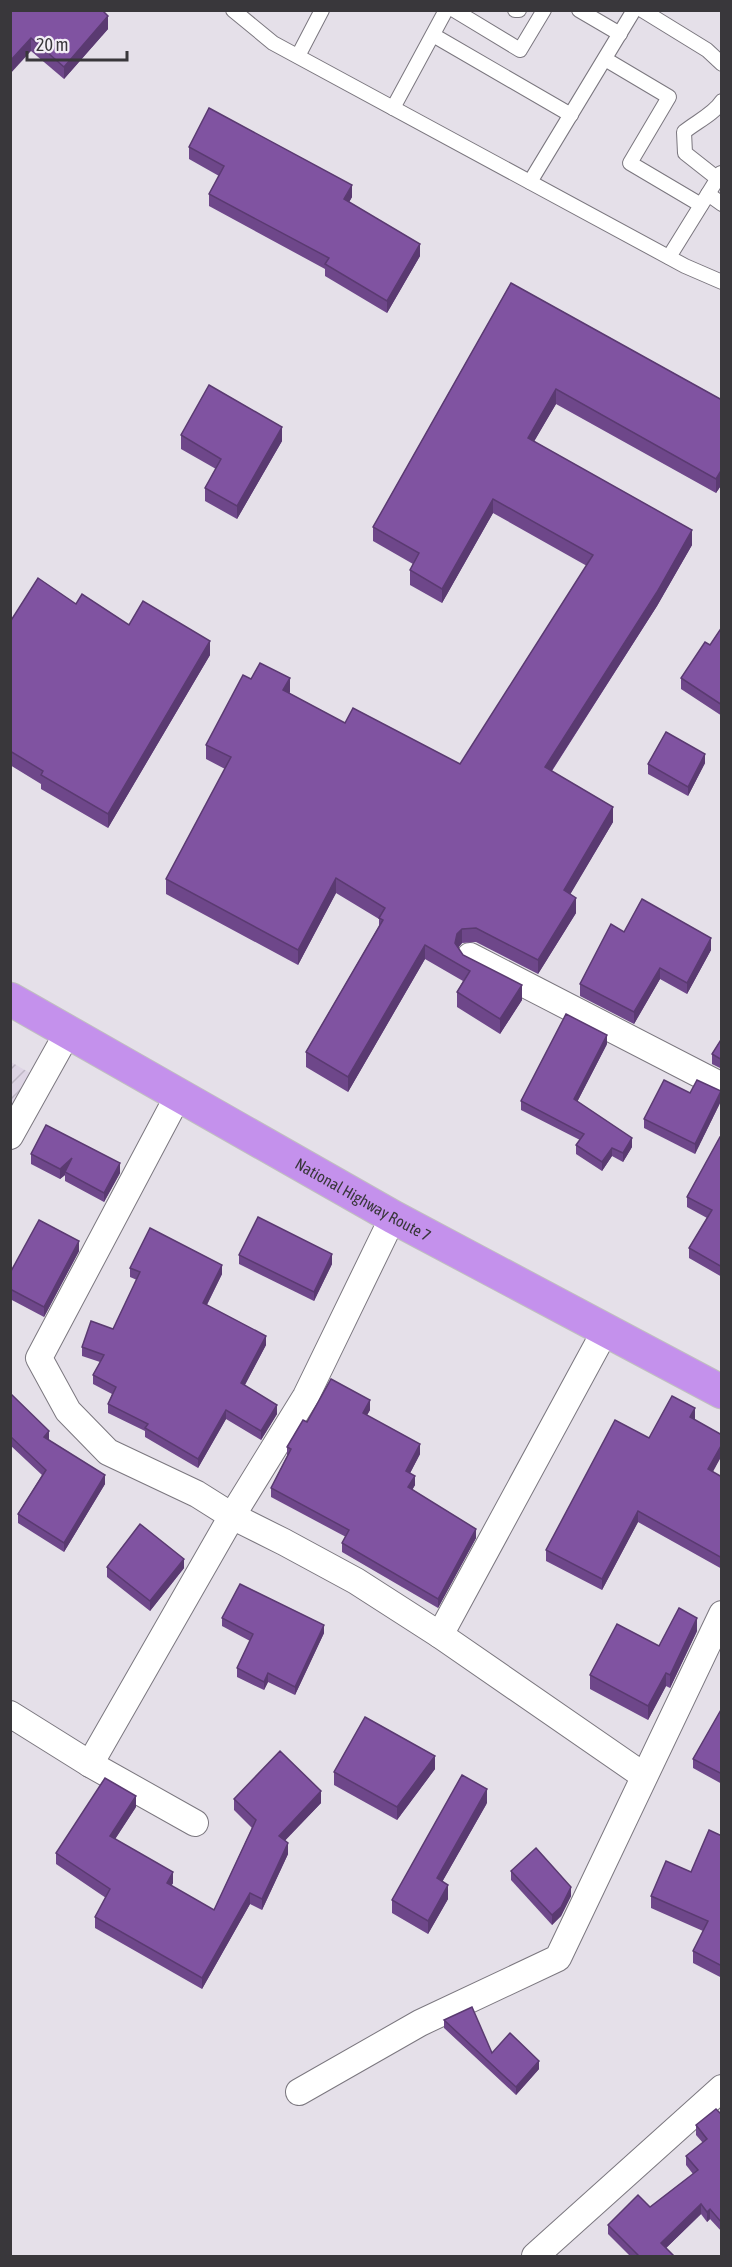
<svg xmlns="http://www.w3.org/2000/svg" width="732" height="2267" viewBox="0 0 732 2267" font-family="'Asap Condensed',sans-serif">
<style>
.industrial{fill:url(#industrial-furrows)}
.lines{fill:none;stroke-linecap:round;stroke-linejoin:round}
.lane-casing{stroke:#7b777f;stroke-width:16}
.street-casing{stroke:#7b777f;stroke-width:28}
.highway-casing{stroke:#c0bfc0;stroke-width:35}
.lane{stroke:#fff;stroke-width:14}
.street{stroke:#fff;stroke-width:26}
.highway{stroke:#c491ec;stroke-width:33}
.wall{fill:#6e478a}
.shaded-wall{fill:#5a3a71}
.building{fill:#8053a1;stroke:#5a3a71;stroke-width:1.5}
.labels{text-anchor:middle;stroke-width:6;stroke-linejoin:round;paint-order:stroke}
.street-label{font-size:16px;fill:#39373b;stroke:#f2edf6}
</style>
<defs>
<pattern id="industrial-furrows" width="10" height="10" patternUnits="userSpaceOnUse" patternTransform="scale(1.5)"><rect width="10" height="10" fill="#ded5e5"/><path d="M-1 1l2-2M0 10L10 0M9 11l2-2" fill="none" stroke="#bfb7c5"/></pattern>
</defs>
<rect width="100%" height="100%" fill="#e5e0e9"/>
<path class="industrial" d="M11,1062L30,1073L11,1108Z"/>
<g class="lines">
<g class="lane-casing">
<g id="lane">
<path d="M233,10L273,43L685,266L722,282"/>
<path d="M454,10L520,50L544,10"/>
<path d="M515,10H519"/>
<path d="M579,10L620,34"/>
<path d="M642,10L707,50L722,64"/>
<path d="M433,35L571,115"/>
<path d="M298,56L322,10"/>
<path d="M605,59L669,97L630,163L701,205"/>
<path d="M393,108L446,10"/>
<path d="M718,179L685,153L684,132C696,122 714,114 722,101"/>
<path d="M530,182L634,10"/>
<path d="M708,194L722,204"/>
<path d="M669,257L721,173"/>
</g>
</g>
<g class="street-casing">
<g id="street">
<path d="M470,956L722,1086"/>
<path d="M179,1094L39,1358L68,1411L108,1452L197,1494L232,1516L284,1542L356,1581L440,1635"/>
<path d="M10,1136L68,1032"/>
<path d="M605,1331L440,1635L644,1776"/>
<path d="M10,1714L90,1764L195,1823"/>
<path d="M90,1764L232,1516L306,1396L393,1217"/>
<path d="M299,2092L420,2023L558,1958L722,1614"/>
<path d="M535,2256L722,2088"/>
</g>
</g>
<g class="highway-casing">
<g id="highway">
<path id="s1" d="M10,999L393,1217L722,1392"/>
</g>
</g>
<use href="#lane" class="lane"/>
<use href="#street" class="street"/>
<use href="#highway" class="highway"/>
</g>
<g class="wall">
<path d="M10,10L108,29L64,79L31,51Z"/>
<path d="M189,147L352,197L349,202L420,256L387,313L325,276V269L209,206V194L219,176L189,159Z"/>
<path d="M511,283L722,400V484L716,493L556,404L534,441L692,545L657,606L552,771L613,822L570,894L576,913L538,974L476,942L462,943L458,948L463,955L522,1000L500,1034L457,1007V992L463,981L425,959L348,1092L306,1067V1052L379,926V919L336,893L298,965L166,894V879L225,769L206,759V745L251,679L290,692L289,693L345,723L460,764L587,566L493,513L442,603L410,585V570L413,564L373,541V527Z"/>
<path d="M181,435L282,441L237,519L205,501V488L216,469L181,449Z"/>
<path d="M76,604L129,625L210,655L108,828L41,789V784L10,765V622Z"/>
<path d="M722,627V716L681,689V678L710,645Z"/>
<path d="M705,763L688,796L648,774V764Z"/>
<path d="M624,932L711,950L687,994L660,979L634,1024L580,996V984Z"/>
<path d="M722,1038V1069L712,1064V1054Z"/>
<path d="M607,1044L577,1102L632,1147L623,1162L612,1156L602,1171L576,1154V1145L580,1140L521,1110V1101Z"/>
<path d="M690,1093L721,1101L695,1154L644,1128V1119Z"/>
<path d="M722,1138V1277L689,1258V1248L707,1218L687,1207V1197Z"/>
<path d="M31,1154L120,1173L104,1202L65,1181V1175L60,1179L31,1164Z"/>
<path d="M79,1251L44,1317L10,1299V1273Z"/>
<path d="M239,1255L332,1264L314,1301L239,1264Z"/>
<path d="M130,1268L222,1274L207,1305L266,1345L245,1385L277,1414L261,1440L226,1419L198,1468L145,1437V1431L108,1413V1404L112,1394L93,1384V1375L100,1362L82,1356V1347L113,1329L137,1280L130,1277Z"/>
<path d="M10,1393L49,1440L105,1484L64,1552L18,1523V1514L42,1475L10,1445Z"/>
<path d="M370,1410L367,1415L420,1454L410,1473L415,1485L412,1490L476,1538L438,1608L342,1552V1543L346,1537L271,1497V1488L287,1456V1447L307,1422Z"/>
<path d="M695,1420L722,1435V1455L712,1472L722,1477V1569L638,1522L602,1590L546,1561V1550L649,1438Z"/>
<path d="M107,1567L184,1568L150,1611L107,1577Z"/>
<path d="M222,1618L324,1633L295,1695L268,1682L264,1690L237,1677V1668L250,1641L222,1626Z"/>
<path d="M697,1631L670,1688L666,1686L648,1720L590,1689V1675Z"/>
<path d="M722,1708V1784L693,1768V1759Z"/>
<path d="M435,1769L397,1820L334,1785V1772Z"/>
<path d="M234,1799L321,1803L285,1840L288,1854L262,1910L250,1904L202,1989L95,1928V1917L106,1898L56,1864V1853L136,1807L115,1839L173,1883L171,1886L214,1910L252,1828L234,1810Z"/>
<path d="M487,1803L442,1882L448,1899L428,1934L392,1913V1900Z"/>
<path d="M722,1836V1978L693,1963V1951L703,1931L651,1908V1896L691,1872Z"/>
<path d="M511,1871L571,1896L561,1916L552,1925L511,1880Z"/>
<path d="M444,2020L492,2053L539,2069L516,2095L444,2028Z"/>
<path d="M722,2115V2232L710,2219L707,2222L701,2214L666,2248L674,2256H630L608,2234V2225L650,2207L693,2174L686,2165V2156L703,2143L696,2135V2125Z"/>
</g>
<g class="shaded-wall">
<path d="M108,16V29L64,79V67Z"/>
<path d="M31,38V51L10,74V61Z"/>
<path d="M352,185V197L344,211V199Z"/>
<path d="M420,244V256L387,313V301Z"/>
<path d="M556,389V404L528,452V438Z"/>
<path d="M282,427V441L237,519V506Z"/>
<path d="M722,469V484L716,493V479Z"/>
<path d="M493,499V513L442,603V589Z"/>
<path d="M692,530V545L657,606L545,781V767Z"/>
<path d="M210,641V655L108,828V814Z"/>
<path d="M290,678V692L283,705V690Z"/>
<path d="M705,754V763L688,796V787Z"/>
<path d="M613,807V822L564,905V890Z"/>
<path d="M336,878V893L298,965V950Z"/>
<path d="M576,898V913L538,974V960Z"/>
<path d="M462,929V943L457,949L455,943L457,934Z"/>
<path d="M711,938V950L687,994V983Z"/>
<path d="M425,945V959L348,1092V1077Z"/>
<path d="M660,968V979L634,1024V1012Z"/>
<path d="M522,985V1000L500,1034V1019Z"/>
<path d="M607,1035V1044L574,1108V1099Z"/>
<path d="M721,1091V1101L695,1154V1144Z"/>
<path d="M632,1138V1147L623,1162V1153Z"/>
<path d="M612,1148V1156L602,1171V1162Z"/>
<path d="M72,1158L65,1172V1175L60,1179V1169Z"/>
<path d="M120,1163V1173L104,1202V1193Z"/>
<path d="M79,1241V1251L44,1317V1307Z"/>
<path d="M332,1254V1264L314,1301V1292Z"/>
<path d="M222,1265V1274L203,1312V1303Z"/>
<path d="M266,1336V1345L241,1392V1383Z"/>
<path d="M370,1400V1410L363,1422V1413Z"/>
<path d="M277,1405V1414L261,1440V1431Z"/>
<path d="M695,1408V1420L690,1429V1417Z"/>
<path d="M226,1410V1419L198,1468V1459Z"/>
<path d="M49,1431V1440L44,1446V1437Z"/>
<path d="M420,1444V1454L406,1481V1471Z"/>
<path d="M722,1444V1455L708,1481V1469Z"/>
<path d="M105,1475V1484L64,1552V1543Z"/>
<path d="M415,1476V1485L408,1497V1487Z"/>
<path d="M638,1511V1522L602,1590V1579Z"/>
<path d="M476,1529V1538L438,1608V1599Z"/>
<path d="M184,1559V1568L150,1611V1601Z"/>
<path d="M697,1618V1631L670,1688V1675Z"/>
<path d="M324,1625V1633L295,1695V1687Z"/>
<path d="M268,1673V1682L264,1690V1682Z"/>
<path d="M666,1673V1686L648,1720V1706Z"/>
<path d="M435,1756V1769L397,1820V1807Z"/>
<path d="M487,1789V1803L437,1891V1878Z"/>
<path d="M321,1791V1803L279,1847V1836Z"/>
<path d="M136,1796V1807L110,1847V1836Z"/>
<path d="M288,1843V1854L262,1910V1899Z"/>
<path d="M173,1872V1883L167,1894V1883Z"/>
<path d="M448,1885V1899L428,1934V1921Z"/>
<path d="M571,1887V1896L561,1916L552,1925V1915Z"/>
<path d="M250,1893V1904L202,1989V1978Z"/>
<path d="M539,2061V2069L516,2095V2087Z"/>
<path d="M701,2204V2214L661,2253V2243Z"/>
<path d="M710,2209V2219L707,2222V2212Z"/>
</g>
<g class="building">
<path d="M10,10H102L108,16L64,67L31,38L10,61Z"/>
<path d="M209,108L352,185L344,199L420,244L387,301L325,264L329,258L209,194L224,166L189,147Z"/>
<path d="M511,283L722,400V469L716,479L556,389L528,438L692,530L657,592L545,767L613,807L564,890L576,898L538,960L476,928L462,929L457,934L455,943L463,955L522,985L500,1019L457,992L470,971L425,945L348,1077L306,1052L383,920L379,918L385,908L336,878L298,950L166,879L231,757L206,745L243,675L251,679L260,663L290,678L283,690L345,723L353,708L460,764L593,555L493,499L442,589L410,570L419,553L373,527Z"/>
<path d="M209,385L282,427L237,506L205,488L221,459L181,435Z"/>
<path d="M38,578L76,604L82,594L129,625L143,601L210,641L108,814L41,775L43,771L10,751V622Z"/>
<path d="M722,627V705L681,678L705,642L710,645Z"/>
<path d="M666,732L705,754L688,787L648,764Z"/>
<path d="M642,899L711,938L687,983L660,968L634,1012L580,984L611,924L624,932Z"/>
<path d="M566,1014L607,1035L574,1099L632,1138L623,1153L612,1148L602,1162L576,1145L584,1134L521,1101Z"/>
<path d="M722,1038V1060L712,1054Z"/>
<path d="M664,1080L690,1093L697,1080L721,1091L695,1144L644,1119Z"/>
<path d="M46,1125L120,1163L104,1193L65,1172L72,1158L60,1169L31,1154Z"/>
<path d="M720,1137L722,1138V1267L689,1248L712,1210L687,1197Z"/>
<path d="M258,1217L332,1254L314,1292L239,1255Z"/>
<path d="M39,1220L79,1241L44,1307L10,1289V1273Z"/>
<path d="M150,1228L222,1265L203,1303L266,1336L241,1383L277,1405L261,1431L226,1410L198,1459L145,1428L148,1424L108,1404L116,1387L93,1375L104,1355L82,1347L91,1321L113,1329L140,1272L130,1268Z"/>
<path d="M331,1379L370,1400L363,1413L420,1444L406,1471L415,1476L408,1487L476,1529L438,1599L342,1543L349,1530L271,1488L291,1449L287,1447L303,1420L307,1422Z"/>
<path d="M10,1393L49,1431L44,1437L105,1475L64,1543L18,1514L46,1470L10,1436Z"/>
<path d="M672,1396L695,1408L690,1417L722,1435V1444L708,1469L722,1477V1558L638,1511L602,1579L546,1550L615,1420L649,1438Z"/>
<path d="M140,1524L184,1559L150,1601L107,1567Z"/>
<path d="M240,1584L324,1625L295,1687L268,1673L264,1682L237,1668L253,1634L222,1618Z"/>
<path d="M679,1608L697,1618L670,1675L666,1673L648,1706L590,1675L617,1624L659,1646Z"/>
<path d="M722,1708V1774L693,1759Z"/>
<path d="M365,1717L435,1756L397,1807L334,1772Z"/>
<path d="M280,1751L321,1791L279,1836L288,1843L262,1899L250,1893L202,1978L95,1917L110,1889L56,1853L105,1778L136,1796L110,1836L173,1872L167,1883L214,1910L256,1820L234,1799Z"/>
<path d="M462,1775L487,1789L437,1878L448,1885L428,1921L392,1900Z"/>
<path d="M709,1830L722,1836V1966L693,1951L708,1921L651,1896L666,1861L691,1872Z"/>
<path d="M536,1848L571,1887L561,1907L552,1915L511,1871Z"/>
<path d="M472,2007L492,2053L510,2033L539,2061L516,2087L444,2020Z"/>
<path d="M716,2109L722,2115V2223L710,2209L707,2212L701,2204L661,2243L674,2256H639L608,2225L638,2195L650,2207L698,2170L686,2156L707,2139L696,2125Z"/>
</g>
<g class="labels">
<g class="street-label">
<text dy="6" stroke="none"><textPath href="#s1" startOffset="406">National Highway Route 7</textPath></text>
</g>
</g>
<rect width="732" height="2267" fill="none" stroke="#39373b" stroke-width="24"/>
<path d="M27 51v9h100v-9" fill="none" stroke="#39373b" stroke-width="3"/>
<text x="36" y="51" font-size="18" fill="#39373b" stroke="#f2edf6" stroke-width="4.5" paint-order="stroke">20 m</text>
</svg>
